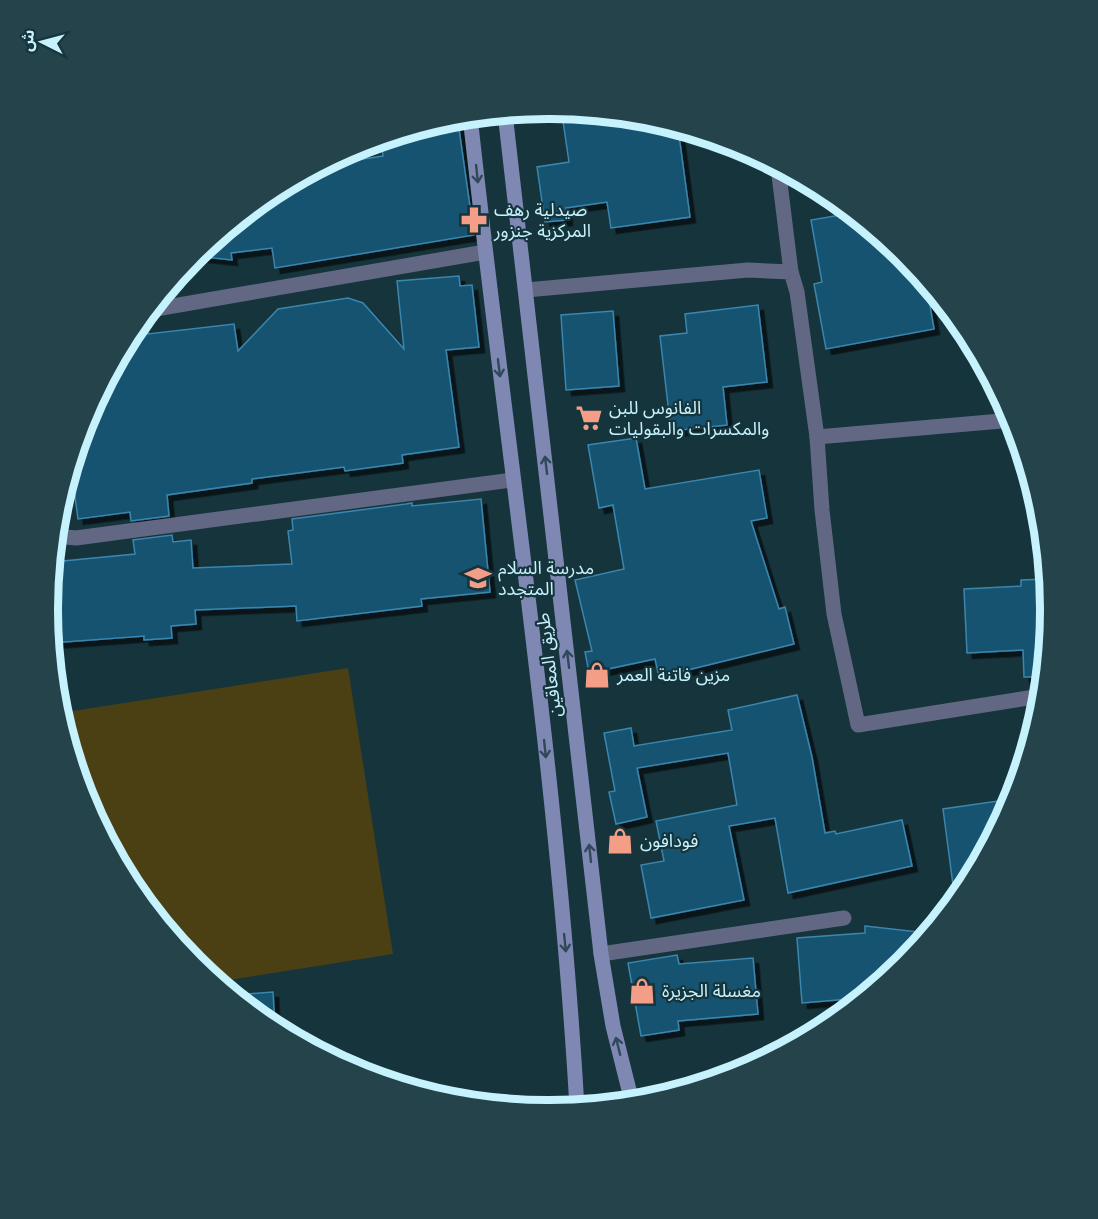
<svg xmlns="http://www.w3.org/2000/svg" width="1098" height="1219" viewBox="0 0 1098 1219" font-family="Raleway,'Noto Sans Arabic',sans-serif">
<style>
.green{fill:#4b4013}
.building{fill:#135270;stroke:#3b86af;stroke-width:1.5;filter:url(#shadow)}
.lines{fill:none;stroke-linecap:round;stroke-linejoin:round}
.street{stroke:#626883;stroke-width:15}
.secondary{stroke:#7f88b3;stroke-width:15}
.oneway{stroke:#30495a}
.labels{text-anchor:middle;stroke-width:4.5;stroke-linejoin:round;paint-order:stroke}
.poi-label{font-size:18px;fill:#c6f2fd;stroke:#16343c;text-anchor:start}
.street-label{font-size:18px;fill:#c6f2fd;stroke:#16343c}
.rim{fill:none;stroke:#c6f2fd;stroke-width:8}
</style>
<defs>
<filter id="shadow"><feDropShadow dx="5.5" dy="5.5" stdDeviation="0" flood-color="#0009"/></filter>
</defs>
<rect width="100%" height="100%" fill="#16343c"/>
<path class="green" d="M348,668L393,954L217,982C161,936 115,868 86,801C74,774 68,742 60,713Z"/>
<g class="building">
<path d="M607,114L647,118L678,128L690,217L611,228L607,202L566,208L567,220L545,222L537,167L569,162L563,121Z"/>
<path d="M438,122H458L474,235L275,268L272,248L231,253L232,260L194,256L271,193L336,158L337,163L383,156L381,139Z"/>
<path d="M852,213L903,255L944,305L930,306L934,329L826,349L814,284L822,282L811,220Z"/>
<path d="M459,276L460,286L472,285L479,347L446,350L459,447L402,455L403,463L345,471L344,467L252,479V483L167,495L169,516L131,521L130,512L78,519L71,466L86,417L132,331L148,329V334L234,324L238,351L278,309L348,298L363,303L404,349L397,281Z"/>
<path d="M758,305L767,382L723,387L727,425L671,431L660,336L687,333L685,314Z"/>
<path d="M613,311L619,386L566,390L561,315Z"/>
<path d="M636,438L645,489L759,470L767,518L751,521L779,609L785,607L794,644L659,677L655,659L589,673L585,652L592,651L575,580L624,569L613,505L599,508L588,445Z"/>
<path d="M481,499L490,592L421,599L422,606L297,621L296,606L195,610L196,624L171,626L172,638L144,640V636L51,643L48,609L53,562L135,554L133,540L172,535L173,542L191,540L193,568L292,564L288,531L293,530L292,519L406,504L412,503V506Z"/>
<path d="M1047,579L1050,609L1043,677H1024L1023,650L967,653L964,589L1021,586V580Z"/>
<path d="M797,695L812,757L825,833L835,831L836,834L902,820L912,866L788,893L775,818L729,826L744,900L651,918L641,865L664,861L656,821L737,805L728,753L637,768L647,817L616,824L609,792L615,791L604,733L631,728L634,746L732,730L728,710Z"/>
<path d="M998,801L1001,821L965,888L955,900L943,809Z"/>
<path d="M865,926L928,933L903,964L861,998L802,1003L797,938L865,933Z"/>
<path d="M677,955L679,964L753,958L758,1014L678,1021L679,1030L641,1036L628,963Z"/>
<path d="M273,992L275,1028L232,995Z"/>
</g>
<g class="lines">
<g class="street">
<path d="M506,115L530,110"/>
<path d="M778,167L791,272"/>
<path d="M526,290L748,270L791,272L797,292L817,437L822,510L834,614L858,725L1041,696"/>
<path d="M150,310L485,252"/>
<path d="M817,437L1013,420"/>
<path d="M56,528L66,537L76,538L512,480"/>
<path d="M601,954L844,918"/>
<path d="M641,1101L654,1099"/>
</g>
<g class="secondary">
<path d="M505,113L601,954L613,1026L632,1102"/>
<path d="M470,116C506,447 558,776 577,1108"/>
</g>
</g>
<defs><path id="oneway-shaft" d="M-6 0H5M1.5-3L5.5 0L1.5 3" fill="none" stroke-width="1.6" stroke-linecap="round" stroke-linejoin="round" transform="scale(1.5)"/></defs>
<g class="oneway">
<use href="#oneway-shaft" transform="translate(477 174) rotate(84)"/>
<use href="#oneway-shaft" transform="translate(499 368) rotate(83)"/>
<use href="#oneway-shaft" transform="translate(546 465) rotate(-97)"/>
<use href="#oneway-shaft" transform="translate(568 659) rotate(-97)"/>
<use href="#oneway-shaft" transform="translate(545 749) rotate(84)"/>
<use href="#oneway-shaft" transform="translate(590 853) rotate(-96)"/>
<use href="#oneway-shaft" transform="translate(565 943) rotate(84)"/>
<use href="#oneway-shaft" transform="translate(618 1046) rotate(-104)"/>
</g>
<defs>
<g id="pharmacy-bare" transform="scale(2.07)"><path d="M-2-6h4v4h4v4h-4v4h-4v-4h-4v-4h4Z" fill="#f49e88" stroke="#16343c" stroke-width="2.5" paint-order="stroke"/></g>
<g id="supermarket-bare" transform="scale(2.07)"><path d="M-6-5.5h2.5l.6 2H6L4.5 2H-2.5L-4.4-4H-6ZM-1.5 3.2a1.3 1.3 0 1 0 .1 0ZM3 3.2a1.3 1.3 0 1 0 .1 0Z" fill="#f49e88" stroke="#16343c" stroke-width="2.5" paint-order="stroke"/></g>
<g id="school-bare" transform="scale(2.07)"><path d="M0-5L7-2L0 1L-7-2ZM-4 1L0 2.5L4 1V4Q0 6-4 4Z" fill="#f49e88" stroke="#16343c" stroke-width="2.5" paint-order="stroke"/></g>
<g id="shop-bare" transform="scale(2.07)"><path d="M-5-2.5h2.3a2.7 3.5 0 0 1 5.4 0H5L5.5 6h-11ZM-1.5-2.5h3a1.5 2.3 0 0 0-3 0Z" fill="#f49e88" stroke="#16343c" stroke-width="2.5" paint-order="stroke"/></g>
</defs>
<g fill-rule="evenodd">
<use href="#pharmacy-bare" x="474" y="220"/>
<use href="#supermarket-bare" x="589" y="418"/>
<use href="#school-bare" x="478" y="578"/>
<use href="#shop-bare" x="597" y="675"/>
<use href="#shop-bare" x="620" y="841"/>
<use href="#shop-bare" x="642" y="991"/>
</g>
<g class="labels">
<g class="poi-label">
<text x="494" y="216">صيدلية رهف<tspan x="494" dy="21">المركزية جنزور</tspan></text>
<text x="609" y="414">الفانوس للبن<tspan x="609" dy="21">والمكسرات والبقوليات</tspan></text>
<text x="498" y="574">مدرسة السلام<tspan x="498" dy="21">المتجدد</tspan></text>
<text x="617" y="681">مزين فاتنة العمر</text>
<text x="640" y="847">فودافون</text>
<text x="662" y="997">مغسلة الجزيرة</text>
</g>
<g class="street-label">
<text transform="translate(549 665) rotate(-97)" y="6">طريق المعاقين</text>
</g>
</g>
<path d="M0 0H1098V1219H0ZM548 119H550A490 490 0 0 1 1040 609V610A490 490 0 0 1 550 1100H548A490 490 0 0 1 58 610V609A490 490 0 0 1 548 119Z" fill="#24434b" fill-rule="evenodd"/>
<path class="rim" d="M548 119H550A490 490 0 0 1 1040 609V610A490 490 0 0 1 550 1100H548A490 490 0 0 1 58 610V609A490 490 0 0 1 548 119Z"/>
<g transform="translate(42 42) rotate(276)" stroke="#16343c" stroke-width="4.5" paint-order="stroke">
<path d="M0-4.5L10 22L0 15L-10 22Z" fill="#c6f2fd"/>
<text y="-9" font-size="16" font-weight="bold" text-anchor="middle" fill="#c6f2fd">ش</text>
</g>
</svg>
